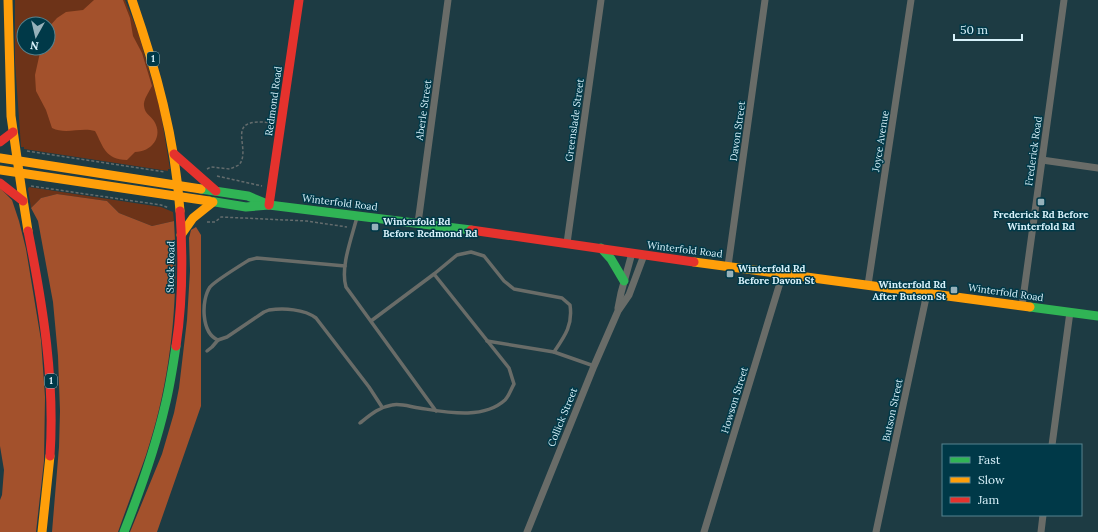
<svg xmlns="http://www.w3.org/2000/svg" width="1098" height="532" viewBox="0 0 1098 532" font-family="Lora,serif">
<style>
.green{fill:#6d3318;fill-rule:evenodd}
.forest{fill:#a3512c}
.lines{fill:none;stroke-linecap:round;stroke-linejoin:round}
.path{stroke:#646c6d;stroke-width:1.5;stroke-dasharray:3 2;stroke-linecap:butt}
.lane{stroke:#696c68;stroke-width:3.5}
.street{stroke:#696c68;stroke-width:7}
.fast{stroke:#30b455;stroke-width:9}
.slow{stroke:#ff9f0a;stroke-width:9}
.jam{stroke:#e5322d;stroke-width:9}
.poi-dot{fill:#96b1ba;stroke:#003948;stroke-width:1.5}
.labels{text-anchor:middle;stroke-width:3;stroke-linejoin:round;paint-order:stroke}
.shield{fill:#003948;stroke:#96bac5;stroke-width:1}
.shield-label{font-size:9px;font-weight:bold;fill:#d7f1fa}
.street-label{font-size:10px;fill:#d7f1fa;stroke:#003948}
.poi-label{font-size:10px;font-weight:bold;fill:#d7f1fa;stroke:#003948;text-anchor:start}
</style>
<rect width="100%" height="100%" fill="#1d3b43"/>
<g class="green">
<path d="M15,0H125L138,32L160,108L170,169H168V171L24,149V147H21L15,62ZM24,24H48V48H24Z"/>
<path d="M29,187L161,207L173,212L174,221L152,226L119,213L107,201L57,194L41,198L31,208L28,189Z"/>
</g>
<g class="forest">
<path d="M94,0H123L130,18L133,36L142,53L152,86C149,92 143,100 144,106C145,114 150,115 154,121C164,137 151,152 135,152L127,160C105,159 104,148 95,131C80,127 66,135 52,128L46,110L36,91L35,75L41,48H48V28L57,18L66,12L83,10Z"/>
<path d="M0,188L12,200L19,221L26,249L41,340L45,397L44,461L36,532H0V500L2,495L4,470L0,446Z"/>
<path d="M57,194L107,201L119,213L152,226L174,221C179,299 171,381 146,455C137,481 127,506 118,532H52L59,447L60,411L58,356L53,302L38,221L31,208L41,198Z"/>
<path d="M196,227L201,235V406L157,532H130L162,454L174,413L179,388L187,320L190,271L189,238L191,230Z"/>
</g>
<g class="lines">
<g class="path">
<path d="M27,151L165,172"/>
<path d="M207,169L211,167L230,169L239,165C253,148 221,116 272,123"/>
<path d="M217,176L262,186"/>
<path d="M31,186L161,205L169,208"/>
<path d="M207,222H215L221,217L307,221L347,227"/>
</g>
<g class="lane">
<path d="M357,217C352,237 340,267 346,287L436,411"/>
<path d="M345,266L257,258L249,260C241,265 215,281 210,287C201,300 201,333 218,340L227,337L264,312L269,310C284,308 304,309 316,318L369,387L382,407"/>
<path d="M371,321L434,274L457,255L471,252L484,256L504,281L514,289L562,298L570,305C573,325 565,336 554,352"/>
<path d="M487,341L554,352L594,366"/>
<path d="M207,351L212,347L218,340"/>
<path d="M360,423C370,415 379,407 392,405C400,403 411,407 419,408C446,412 483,420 505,400C509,396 511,389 514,384L509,368L434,274"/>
</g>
<g class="street">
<path d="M1042,160L1098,168"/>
<path d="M418,223L448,0"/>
<path d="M567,243L601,0"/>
<path d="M728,266L765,0"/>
<path d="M868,285L911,0"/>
<path d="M1022,306L1064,0"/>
<path d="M618,308L621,293L632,253"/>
<path d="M1052,445L1070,312"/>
<path d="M527,532L594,366L618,311L629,295L644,255"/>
<path d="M704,532L783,273"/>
<path d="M876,532L927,293"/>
<path d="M1041,532L1043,515"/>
</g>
<g class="fast">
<path d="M201,189L248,196L267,204"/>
<path d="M209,201L246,207L269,205L471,230"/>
<path d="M601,248L611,259L624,281"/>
<path d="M1030,307L1098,316"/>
<path d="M124,532C140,491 155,449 165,406C170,386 173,366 176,346"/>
</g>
<g class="slow">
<path d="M8,0L11,116L22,193L28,231"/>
<path d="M132,0C156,69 175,138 180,211"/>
<path d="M0,158L201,189"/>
<path d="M0,170L209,201"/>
<path d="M181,235L193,218L213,202"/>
<path d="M694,262L1030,307"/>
<path d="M42,532L50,456"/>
</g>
<g class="jam">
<path d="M0,142L13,132"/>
<path d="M174,154L216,191"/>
<path d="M0,183L23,201"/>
<path d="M269,205L299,0"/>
<path d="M471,230L694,262"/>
<path d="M28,231C43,306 55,380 50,456"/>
<path d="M176,346C183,301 183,256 180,211"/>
</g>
</g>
<g class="poi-dot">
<rect x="1037" y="198" width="8" height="8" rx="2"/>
<rect x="371" y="223" width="8" height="8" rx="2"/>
<rect x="726" y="270" width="8" height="8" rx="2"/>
<rect x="950" y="286" width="8" height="8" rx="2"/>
</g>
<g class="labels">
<g class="shield">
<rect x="147" y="52" width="12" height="14" rx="3"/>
<rect x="45" y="374" width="12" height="14" rx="3"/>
</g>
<g class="shield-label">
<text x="153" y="62">1</text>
<text x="51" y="384">1</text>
</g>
<g class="street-label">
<text transform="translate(273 101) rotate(-82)" y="4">Redmond Road</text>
<text transform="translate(423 110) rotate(-82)" y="4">Aberle Street</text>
<text transform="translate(574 120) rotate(-82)" y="4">Greenslade Street</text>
<text transform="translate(737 131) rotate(-82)" y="4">Davon Street</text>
<text transform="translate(880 141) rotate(-81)" y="4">Joyce Avenue</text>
<text transform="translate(1033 151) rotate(-82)" y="4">Frederick Road</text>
<text transform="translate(340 202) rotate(7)" y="4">Winterfold Road</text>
<text transform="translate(685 249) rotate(7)" y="4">Winterfold Road</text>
<text transform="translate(170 267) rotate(-89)" y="4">Stock Road</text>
<text transform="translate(1006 292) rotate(8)" y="4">Winterfold Road</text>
<text transform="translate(734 400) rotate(-73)" y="4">Howson Street</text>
<text transform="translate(892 410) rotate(-78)" y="4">Butson Street</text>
<text transform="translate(562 417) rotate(-68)" y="4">Collick Street</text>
</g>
<g class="poi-label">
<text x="1041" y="218" text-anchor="middle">Frederick Rd Before<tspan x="1041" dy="12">Winterfold Rd</tspan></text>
<text x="383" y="225">Winterfold Rd<tspan x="383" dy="12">Before Redmond Rd</tspan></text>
<text x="738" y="272">Winterfold Rd<tspan x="738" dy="12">Before Davon St</tspan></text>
<text x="946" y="288" text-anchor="end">Winterfold Rd<tspan x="946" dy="12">After Butson St</tspan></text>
</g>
</g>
<rect x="942" y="444" width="140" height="72" fill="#003948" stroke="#56838f"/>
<rect x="950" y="457" width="20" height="6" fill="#30b455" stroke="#56838f"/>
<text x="978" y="464" font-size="12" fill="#d7f1fa">Fast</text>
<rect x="950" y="477" width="20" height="6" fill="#ff9f0a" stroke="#56838f"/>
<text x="978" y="484" font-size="12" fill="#d7f1fa">Slow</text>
<rect x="950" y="497" width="20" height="6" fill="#e5322d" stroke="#56838f"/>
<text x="978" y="504" font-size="12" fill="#d7f1fa">Jam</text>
<g transform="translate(36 36) rotate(188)"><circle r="19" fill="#003948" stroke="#56838f"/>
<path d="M0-3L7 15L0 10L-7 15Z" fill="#96b1ba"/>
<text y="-6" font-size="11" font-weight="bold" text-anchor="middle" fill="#d7f1fa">N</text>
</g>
<path d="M954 34v6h68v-6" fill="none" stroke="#d7f1fa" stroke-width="2"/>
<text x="960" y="34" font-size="12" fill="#d7f1fa" stroke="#003948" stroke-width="3" paint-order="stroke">50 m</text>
</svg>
